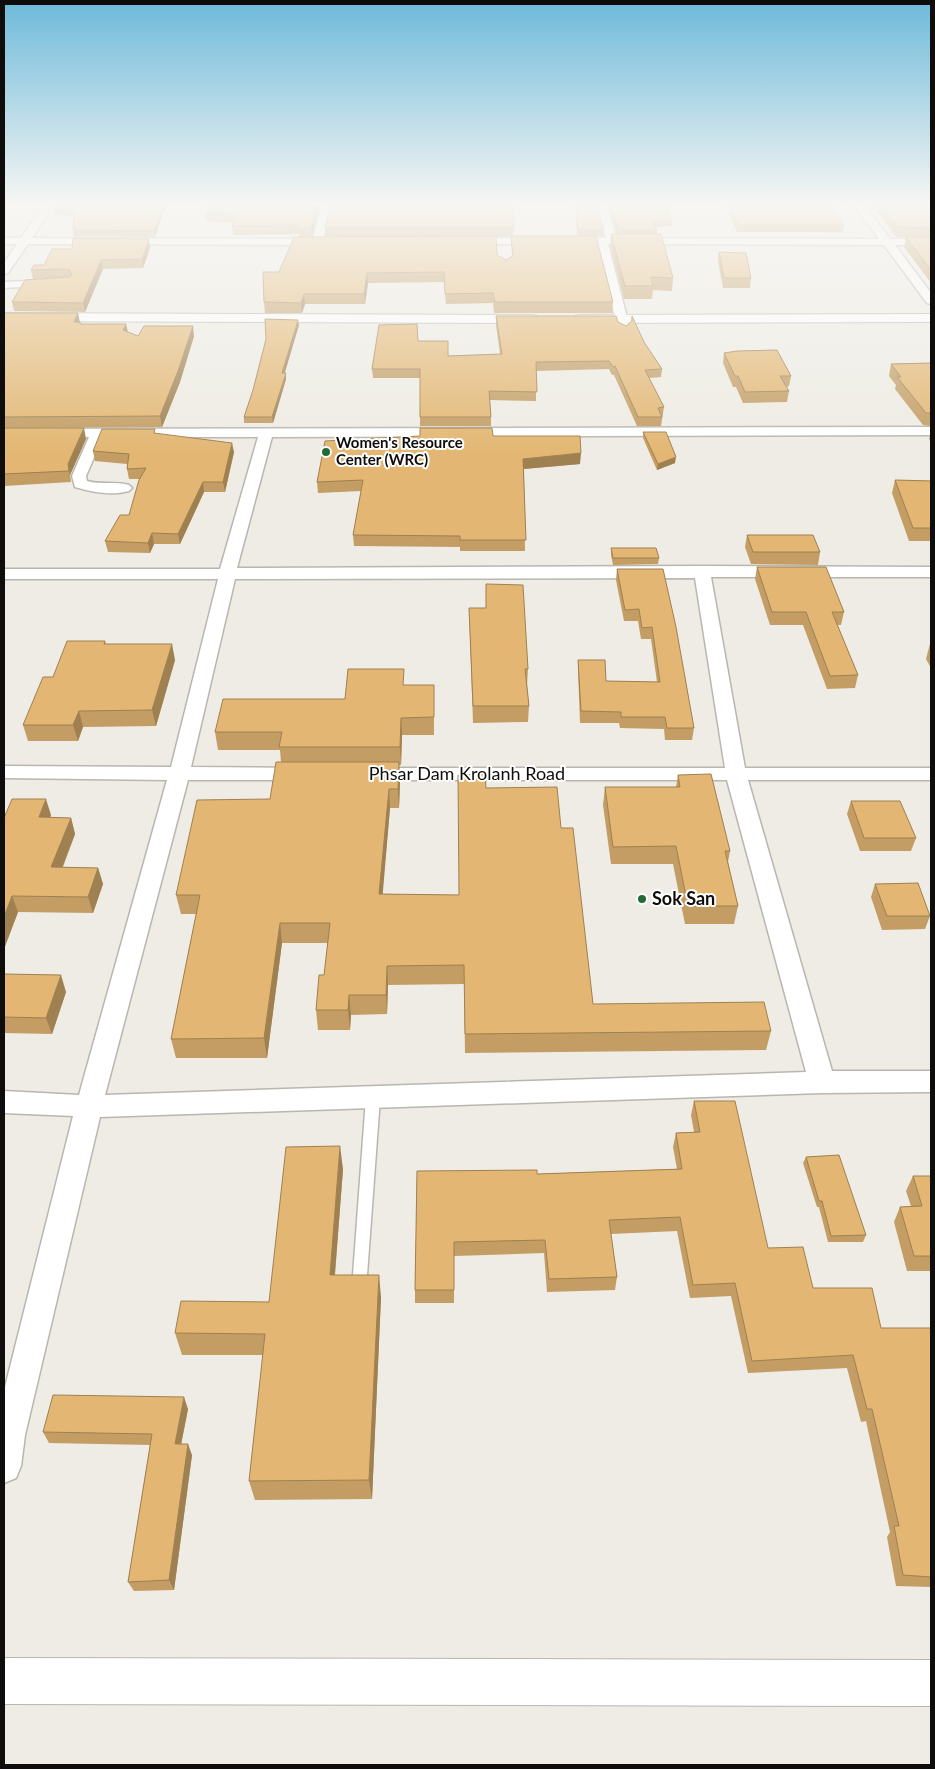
<svg xmlns="http://www.w3.org/2000/svg" width="935" height="1769" viewBox="0 0 935 1769" font-family="Lato,sans-serif">
<style>
.lines{fill:none;stroke-linecap:round;stroke-linejoin:round}
.service-casing{stroke:#b9b6af;stroke-width:3}
.minor-casing{stroke:#b9b6af;stroke-width:3}
.tertiary-casing{stroke:#b9b6af;stroke-width:2}
.service{fill:#fff;fill-rule:evenodd}
.minor{fill:#fff;fill-rule:evenodd}
.tertiary{fill:#fff;fill-rule:evenodd}
.wall{fill:#c39d63;fill-rule:evenodd}
.shaded-wall{fill:#9f8050}
.building{fill:#e3b773;stroke:#9f8050}
.poi-dot{fill:#226a36;stroke:#fff;stroke-width:2}
.labels{text-anchor:middle;stroke-width:4;stroke-linejoin:round;paint-order:stroke}
.far-poi-label{font-size:15px;font-weight:bold;fill:#0e0d0b;stroke:#fff;text-anchor:start}
.street-label{font-size:18px;fill:#0e0d0b;stroke:#fff}
.poi-label{font-size:18px;font-weight:bold;fill:#0e0d0b;stroke:#fff;text-anchor:start}
</style>
<rect width="100%" height="100%" fill="#eeece4"/>
<g class="lines">
<g class="service-casing">
<path id="service" d="M373,1093L378,1094L380,1098L367,1275L365,1280L360,1282L355,1280L353,1275L366,1098L368,1094Z"/>
</g>
<g class="minor-casing">
<g id="minor">
<path d="M44,205H54L32,238L313,239L322,205H332L323,239L328,242L323,245L28,244L8,273L4,274V263L17,244H4V238H21Z"/>
<path d="M596,205H606L616,238L879,239L854,205H864L890,239H931V245H895L931,293V304L927,303L884,245L608,244L630,329L624,333L618,329L597,244H467L462,241L467,238H606Z"/>
<path d="M53,280L59,283L57,285L4,288V282Z"/>
<path d="M931,427V435L272,437L237,568L702,566L931,567V577H711L745,768H931V780H748L832,1071H931V1092L822,1093L100,1117L25,1435L21,1466L16,1478L4,1483V1391L73,1116L4,1113V1091L79,1095L167,780L4,778V766L171,767L218,579H4V569H220L258,437H103L86,476L87,481C101,485 116,481 129,485L132,488L129,491C111,496 92,492 75,487L72,476L89,437H4V429ZM695,578L725,768H370L363,769L360,774L363,779L370,780H727L806,1072L105,1095L188,780H305L312,779L315,774L312,769L305,768L191,767L235,579Z"/>
</g>
</g>
<g class="tertiary-casing">
<g id="tertiary">
<path d="M4,313L532,315L537,316L539,319L537,322L532,323L4,321Z"/>
<path d="M931,314V322L580,323L575,322L573,319L575,316L580,315Z"/>
<path d="M4,1658L931,1660V1706L4,1704Z"/>
</g>
</g>
<use href="#service" class="service"/>
<use href="#minor" class="minor"/>
<use href="#tertiary" class="tertiary"/>
</g>
<g class="wall">
<path d="M166,205L155,237L74,236L73,230V216L55,215L54,210Z"/>
<path d="M209,205H320L312,237H299V234L233,235L232,226L233,223L206,221L205,213Z"/>
<path d="M575,205H596L604,230L603,236H596L613,302L612,313H494L493,303L446,304L444,282L368,283L365,304H305L302,313H265L264,302L279,272L325,237V228H514L513,236H577ZM511,236L512,256L506,260L497,255L496,237Z"/>
<path d="M608,205H666L672,221V226L655,227L657,230V234L673,278L672,291L653,290L652,299H624L610,246L611,234H617Z"/>
<path d="M725,205H831L844,225L843,232H737Z"/>
<path d="M872,205H931V283L904,247L906,237H896Z"/>
<path d="M150,248L143,268L103,269L85,312L14,311L12,302L67,277L33,279L31,270L44,265L72,249Z"/>
<path d="M719,252L751,278L750,288H723L718,261Z"/>
<path d="M4,315L79,322L81,324H126L128,332L138,336H194L180,382L162,427L4,428Z"/>
<path d="M496,316L618,322L626,326L631,322L632,316L644,342L662,369L661,377L649,378L664,407L661,426H637L614,375H612L609,369L536,371V401L490,400L491,417V426H420V378H373L372,369L418,341L448,356L500,354L496,325Z"/>
<path d="M299,325L284,373L286,379L273,423H244V417Z"/>
<path d="M724,353L791,376L789,386L786,387L789,391L787,402L743,403L736,387H733L723,363Z"/>
<path d="M931,363V426L923,425L895,389L896,385L889,376L891,364Z"/>
<path d="M4,428L86,439L70,475L71,482L4,486Z"/>
<path d="M931,430V443L929,439Z"/>
<path d="M643,432L675,463L657,470L643,438Z"/>
<path d="M156,433L234,452L225,492H204L180,544H154L150,553L108,552L105,541L129,515L140,479H129L127,469V464L95,461L93,451Z"/>
<path d="M493,436L580,464L524,469L525,551H460V547L354,546L353,535L361,491L318,493L317,482Z"/>
<path d="M895,480L931,481V541H909L892,493Z"/>
<path d="M747,535L820,552L818,565L751,564L745,547Z"/>
<path d="M611,548L659,558L658,564L613,565L611,555Z"/>
<path d="M757,567L844,612L841,625H837L858,675L855,688L827,689L803,625H770L755,579Z"/>
<path d="M617,569H663L694,728L692,740H665L664,729L620,728L619,723H580L578,671V660L606,681L657,682L651,639H641L638,621H624L616,580Z"/>
<path d="M469,608L528,669L527,685L529,706L528,722L473,723Z"/>
<path d="M931,640V668L926,659Z"/>
<path d="M105,641L106,644L175,660L156,726L83,727L78,741H28L23,725L53,677Z"/>
<path d="M404,685H434V735H402L401,765H399L400,782L399,808H390L382,894L459,895L486,788L561,828L593,1004L771,1031L766,1050L465,1053L464,984L388,985L387,1014L351,1015L350,1030H318L316,1010L324,975L328,943H282L267,1058H176L171,1039L196,914H181L176,895L270,799L281,762L280,750H218L215,732L345,699Z"/>
<path d="M678,775L730,851L728,862L738,906L734,924H685L673,864H611L603,805L605,787H676Z"/>
<path d="M851,801L916,838L911,851H860L847,814Z"/>
<path d="M51,815L50,817L71,818L75,834L63,867L98,868L103,884L93,913L18,912L4,949V818Z"/>
<path d="M875,884L930,916L925,929L882,930L871,897Z"/>
<path d="M4,974L66,992L52,1034L4,1033Z"/>
<path d="M694,1101L768,1248L813,1288L881,1328H931V1587L896,1586L887,1537L890,1532L866,1421L861,1422L847,1368L748,1373L731,1296L690,1298L677,1231L611,1234L617,1277L615,1290L547,1292L544,1253L454,1256V1303H415V1290L417,1171L537,1174L677,1169L673,1147L676,1133L694,1132L691,1115Z"/>
<path d="M806,1157L866,1235L863,1242H828L819,1207H817L803,1163Z"/>
<path d="M343,1169L335,1275L381,1297L372,1499L255,1500L249,1481L263,1355H182L175,1333L269,1302Z"/>
<path d="M913,1176H931V1271H907L894,1222L900,1207L911,1206L906,1191Z"/>
<path d="M188,1409L181,1444L192,1455L174,1590L134,1591L128,1582L150,1445L49,1443L43,1432Z"/>
</g>
<g class="shaded-wall">
<path d="M163,205H166L155,237L154,231Z"/>
<path d="M317,205H320L312,237L311,228Z"/>
<path d="M149,239L150,248L143,268L142,259Z"/>
<path d="M101,260L103,269L85,312L83,303Z"/>
<path d="M367,273L368,283L365,304L364,294Z"/>
<path d="M304,294L305,304L302,313L301,303Z"/>
<path d="M78,313L80,323V322L82,332L74,322Z"/>
<path d="M298,320L299,325L283,379L282,373Z"/>
<path d="M126,324L128,334L123,330Z"/>
<path d="M193,326L194,336L180,382L162,427L160,416Z"/>
<path d="M286,373V379L273,423L272,417Z"/>
<path d="M84,428L86,439L70,475L71,482L68,464Z"/>
<path d="M232,443L234,452L225,492L223,482Z"/>
<path d="M581,453L580,464L523,469V459Z"/>
<path d="M676,457L675,463L657,470L658,464Z"/>
<path d="M203,482L204,492L180,544L178,534Z"/>
<path d="M152,533L154,544L150,553L148,543Z"/>
<path d="M172,644L175,660L156,726L152,710Z"/>
<path d="M79,711L83,727L78,741L73,725Z"/>
<path d="M401,718L402,735L401,765L400,747Z"/>
<path d="M399,762L400,782L399,808L398,789Z"/>
<path d="M389,789L390,808L381,914L379,894Z"/>
<path d="M46,799L51,815L44,833L39,817Z"/>
<path d="M71,818L75,834L56,883L51,867Z"/>
<path d="M98,868L103,884L93,913L88,897Z"/>
<path d="M12,896L18,912L4,949V917Z"/>
<path d="M280,923L282,943L267,1058L264,1038Z"/>
<path d="M387,966L388,985L387,1014L386,995Z"/>
<path d="M61,975L66,992L52,1034L46,1018Z"/>
<path d="M349,995L351,1015L350,1030L348,1010Z"/>
<path d="M340,1146L343,1169L333,1297L330,1275Z"/>
<path d="M379,1275L381,1297L372,1499L369,1480Z"/>
<path d="M184,1397L188,1409L179,1455L175,1444Z"/>
<path d="M188,1444L192,1455L174,1590L169,1580Z"/>
</g>
<g class="building">
<path d="M57,205H163L154,231L73,230L74,210H54Z"/>
<path d="M209,205H317L311,228H298L300,225L232,226L236,215L205,213Z"/>
<path d="M331,205H513L514,228H325Z"/>
<path d="M576,205H596L604,230H578Z"/>
<path d="M610,205H666L672,221H652L657,230H618Z"/>
<path d="M729,205H831L844,225H738Z"/>
<path d="M881,205H931V228L898,227Z"/>
<path d="M611,234H661L673,278L651,277L653,286H625Z"/>
<path d="M496,236L497,255L506,260L513,256L511,236H596L613,302H495L493,293L445,294L444,272L367,273L364,294H304L301,303L264,302L263,272H279L294,237Z"/>
<path d="M906,237H931V270Z"/>
<path d="M73,238L149,239L142,259L101,260L83,303L12,302L25,280L68,277L72,275L70,270L65,269L31,270L34,265H44L52,249H72Z"/>
<path d="M719,252L746,253L751,278H724Z"/>
<path d="M5,313H78L74,322H80V324H126L123,330L138,336L144,326H193L178,371L160,416L4,417V315Z"/>
<path d="M496,316H616L618,322L626,326L632,321V316L644,342L662,369L645,370L664,407L658,408L662,417H638L615,366L613,367L609,361L536,362L537,392L489,391L491,417H420V369H372L379,325L417,324L418,341H448V356L502,354Z"/>
<path d="M265,319L298,320L282,373H286L272,417H244L253,390L266,339Z"/>
<path d="M777,350L791,376H780L789,391L745,392L738,376H735L724,353L737,351Z"/>
<path d="M931,363V413H926L897,377H901L891,364Z"/>
<path d="M4,428H84L68,464L69,471L4,474Z"/>
<path d="M420,428H492L493,436H580L581,453L523,459L526,540H460V536L353,535L363,480L317,482L325,441L420,436Z"/>
<path d="M102,429H155L154,433L232,443L223,482H203L178,534L152,533L148,543L105,541L120,515H129L139,480L146,468L127,469L129,454L93,451Z"/>
<path d="M643,432H666L676,457L658,464Z"/>
<path d="M895,480L931,481V528H913Z"/>
<path d="M747,535H813L820,552H753Z"/>
<path d="M611,548H656L659,558H613Z"/>
<path d="M757,567H826L844,612H832L858,675L830,676L806,612H772Z"/>
<path d="M617,569H663L676,627L694,728H667L665,717H621V712L581,711L578,660H605L606,681L660,682L652,627L642,628L639,609L625,610Z"/>
<path d="M486,584L523,585L528,669H525L529,706H473L469,608H486Z"/>
<path d="M67,641H105L104,644H172L152,710L79,711L73,725H23L43,677H53Z"/>
<path d="M348,669H404L403,685H434V717L401,718L400,747H279L282,732H215L223,699H345Z"/>
<path d="M276,762H399L398,789H389L379,894L459,895L458,775L485,774L486,788L557,787L561,828H573L593,1004L764,1002L771,1031L465,1034L464,965L387,966L386,995H349L348,1010H316L319,975H324L330,923H280L264,1038L171,1039L200,895H176L197,800L270,799Z"/>
<path d="M711,774L730,851H725L738,906H688L676,846L613,847L605,787H680L678,775Z"/>
<path d="M12,799H46L39,817L71,818L51,867L98,868L88,897L12,896L4,917V818Z"/>
<path d="M851,801H900L916,838H864Z"/>
<path d="M918,883L930,916H887L875,884Z"/>
<path d="M4,974L61,975L46,1018L4,1017Z"/>
<path d="M694,1101H735L768,1248L803,1247L813,1288H872L881,1328H931V1577L903,1575L894,1526H899L872,1409H867L853,1355L752,1361L735,1283L693,1285L680,1217L609,1220L617,1277L549,1279L545,1240L454,1242V1290H415L417,1171L537,1170V1174L682,1169L676,1133L700,1132Z"/>
<path d="M340,1146L330,1275H379L369,1480L249,1481L265,1334L175,1333L181,1301L269,1302L286,1147Z"/>
<path d="M839,1155L866,1235L831,1236L822,1201H819L806,1157Z"/>
<path d="M913,1176H931V1256H914L900,1207L922,1206Z"/>
<path d="M53,1395L184,1397L175,1444H188L169,1580L128,1582L152,1434L43,1432Z"/>
</g>
<linearGradient id="sky" x2="0" y2="1"><stop stop-color="#6dbada"/><stop offset="0.45" stop-color="#f7f6f3"/><stop offset="1" stop-color="#f7f6f3" stop-opacity="0"/></linearGradient>
<rect width="935" height="453" fill="url(#sky)"/>
<g class="poi-dot">
<circle cx="326" cy="452" r="5"/>
<circle cx="642" cy="899" r="5"/>
</g>
<g class="labels">
<g class="far-poi-label">
<text x="336" y="448">Women's Resource<tspan x="336" dy="17">Center (WRC)</tspan></text>
</g>
<g class="street-label">
<text x="467" y="780">Phsar Dam Krolanh Road</text>
</g>
<g class="poi-label">
<text x="652" y="905">Sok San</text>
</g>
</g>
<rect width="935" height="1769" fill="none" stroke="#0e0d0b" stroke-width="10"/>
</svg>
